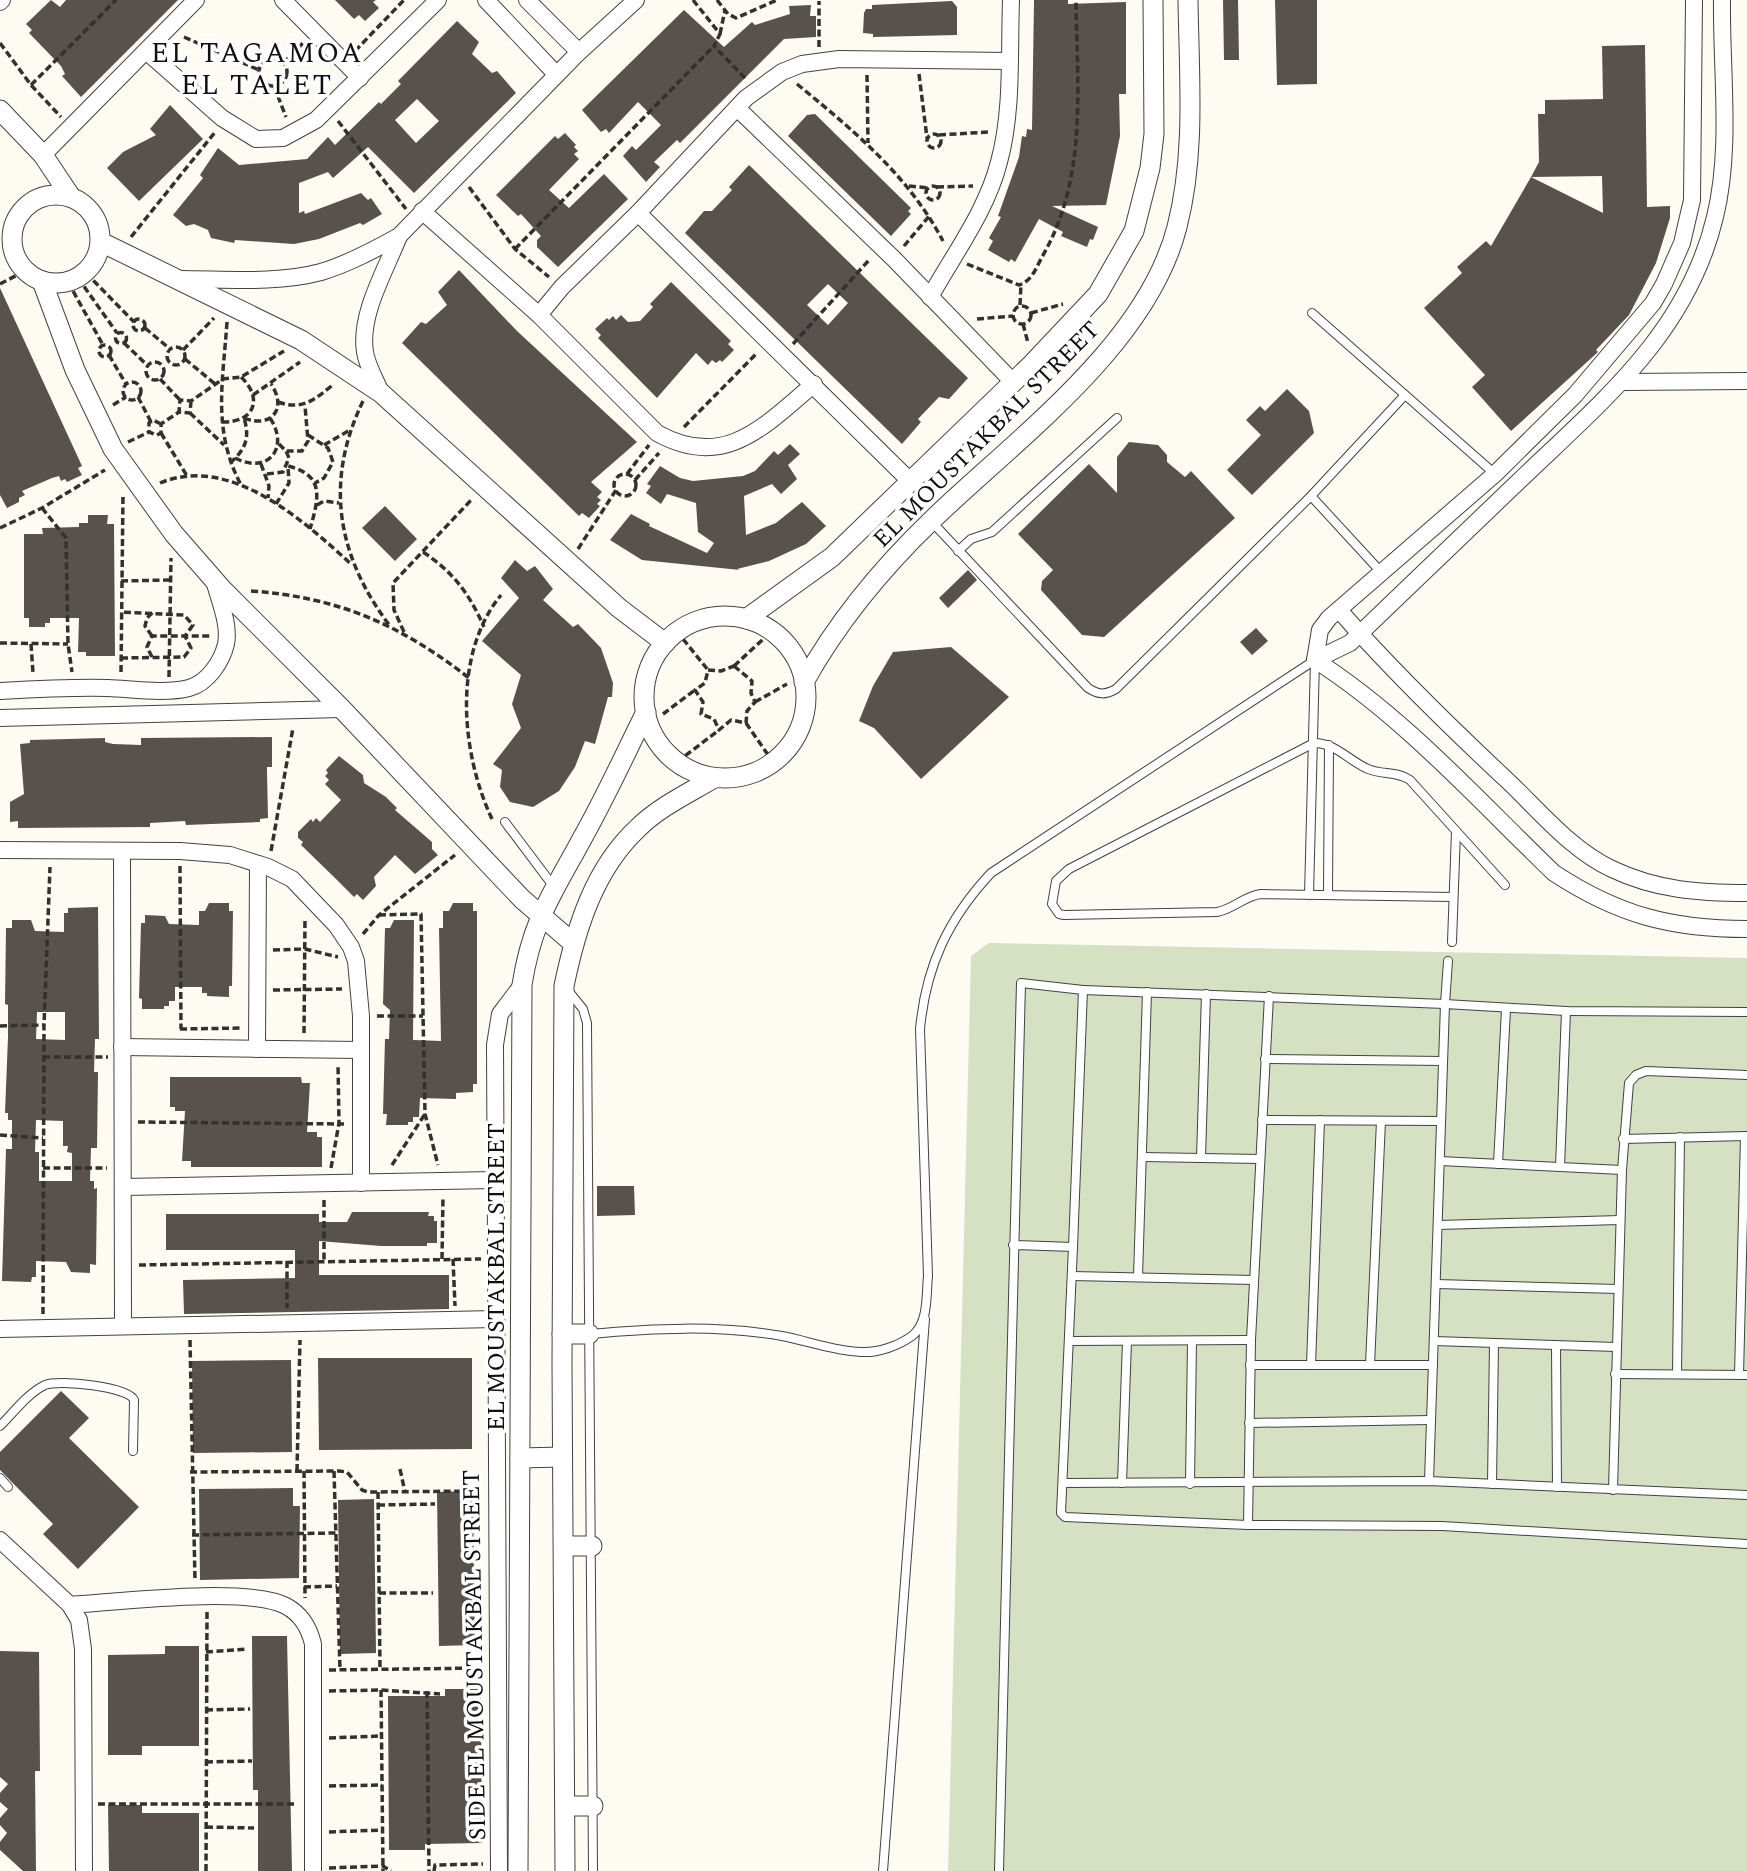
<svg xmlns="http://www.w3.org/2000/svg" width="1747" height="1871" viewBox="0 0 1747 1871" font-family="Spectral,serif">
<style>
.cemetery{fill:#d6e1c3}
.building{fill:#58514c;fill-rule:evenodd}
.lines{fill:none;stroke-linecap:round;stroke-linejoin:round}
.service-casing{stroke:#424242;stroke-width:10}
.minor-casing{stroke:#424242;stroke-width:18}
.tertiary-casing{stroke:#424242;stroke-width:21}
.path{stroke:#313131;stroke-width:3.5;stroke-dasharray:7 3.5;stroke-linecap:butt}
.service{stroke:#fff;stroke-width:8}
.minor{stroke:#fff;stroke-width:16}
.tertiary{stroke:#fff;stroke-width:19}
.labels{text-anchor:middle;stroke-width:7;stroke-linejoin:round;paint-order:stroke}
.street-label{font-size:24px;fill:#0f0f0f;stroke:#fff}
.quarter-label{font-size:28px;letter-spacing:2px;fill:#0f0f0f;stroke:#fff}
</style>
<rect width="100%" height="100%" fill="#fefcf2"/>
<path class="cemetery" d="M989,943L1747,958V1871H948L971,956Z"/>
<g class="building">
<path d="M51,0L60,7L66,0H178L81,97L62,76L65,74L61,66L29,33L32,30L26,24Z"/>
<path d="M335,0H376L373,2L379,8L365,21L359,15L354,19Z"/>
<path d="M1034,0H1068V4L1126,2V94H1119L1120,136L1106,205L1052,206L1098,227L1093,240L1090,239L1087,247L1061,236L1063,232L1039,219L1015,262L1011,259L1009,262L988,250L993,241L989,238L1001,217L998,216L1019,157L1022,136L1026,137L1027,129L1032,130Z"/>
<path d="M1223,0H1238L1239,60H1224Z"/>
<path d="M1275,0H1317V84L1277,85Z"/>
<path d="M952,1L957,7V35L873,37V34L863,33L864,13L866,9H872V5Z"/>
<path d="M811,5L810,16H816V37L784,39L680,143L677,140L654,162L660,167L646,182L623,156L632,146L636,150L661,125L638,102L609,133L606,129L601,132L582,110L684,10L724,47L752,22L755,25L790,14L789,6Z"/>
<path d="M457,21L479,42L472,54L492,73L497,71L516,93L414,193L368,147L333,178L328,172L299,183V213L304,211L305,214L361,193L368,200L371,198L382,214L363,225L360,223L319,239L294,244L235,240L234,243L211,238L208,230L194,224L186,226L173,215L203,178L200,175L218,148L239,165L307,159L328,137L335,145L379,102L381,104L401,84L398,81ZM417,99L439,121L416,143L395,120Z"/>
<path d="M1645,45L1647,207L1670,206V218L1656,263L1629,315L1596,350L1598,352L1511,431L1472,387L1485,375L1424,308L1462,273L1457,267L1486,241L1491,246L1531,177L1603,213L1602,176L1531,177L1539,162L1538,114H1545V100L1603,99L1602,46Z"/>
<path d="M170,105L203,139L139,201L107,168L123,152L156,135L150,129Z"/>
<path d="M815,114L911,208L908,211L911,214L891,236L788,136L807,115Z"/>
<path d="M565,133L576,145L574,147L578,151L574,154L579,159L549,190L569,208L604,174L628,199L558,267L537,247V240L541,236L521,214L518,216L496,195L555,136L558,139Z"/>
<path d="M749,165L968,378L949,399L939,397L918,419L921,422L902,444L685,233L704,211H712L732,190L729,187ZM828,284L848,303L828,325L807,305Z"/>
<path d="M459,270L517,331L637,442L591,482L602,492L597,497L601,500L597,504L600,506L589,518L582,513L579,516L402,343L421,322L426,324L447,305L438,292Z"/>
<path d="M671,282L731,341L728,344L734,350L722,362L720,360L716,363L712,360L708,365L696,353L657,398L598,338L601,335L595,329L607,318L609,320L613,316L616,320L621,315L628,322L640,321L653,307L650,304Z"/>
<path d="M0,288L82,466L78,468L82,475L67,482L65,479L61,481L59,476L52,478L22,491L25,495L19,498V502L7,508L0,495Z"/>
<path d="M1287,389L1309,411L1314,433L1252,495L1227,470L1261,435L1246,420L1260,406L1265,411Z"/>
<path d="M1129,442L1158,445L1167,455V462L1185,477L1191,471L1235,518L1104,637L1082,635L1041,590L1042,581L1053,570L1018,534L1089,464L1117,493V457Z"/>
<path d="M790,444L800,454L788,465L797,479L781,494L772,484L744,496L746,535L776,523L802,502L826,526L806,544L769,561L737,569L740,570L642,560L610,540L631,514L650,524L649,526L707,553L714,543L698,532L696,503L667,494L661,504L646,493L651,486L647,484L660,466L680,478L693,481L743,476L755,471L774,451L778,455Z"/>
<path d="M385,506L417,539L395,561L362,528Z"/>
<path d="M88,515H108L107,524H114L115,656H86V652H78L79,618H50V623H45V627H29V618H24V534H43L42,528L79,527V523H88Z"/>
<path d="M515,560L527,571L535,566L553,589L543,600L573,627L578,624L601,648L613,683L612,697H608L595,744L585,741L575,767L559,791L533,807L510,802L500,787L502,770L493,764L521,728L512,704L521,675L482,641L519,598L501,578Z"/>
<path d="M968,570L977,580L948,608L939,598Z"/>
<path d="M1256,628L1268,641L1252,655L1240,642Z"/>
<path d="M951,647L1009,697L921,779L874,728L859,721L873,686L893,652Z"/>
<path d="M272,737V767H267V771L268,818L260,819V822L186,825L185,821L150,823V827L18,828V821L10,822V802L24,794L20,744L30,743V740L105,738V742L113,744L141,745V738Z"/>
<path d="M339,756L363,775L364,783L386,797L397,808L395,810L432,842V849L438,855L415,874L395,855L374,877L376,886L363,900L357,894L354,897L333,876L301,845L303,842L298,838V832L311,819L313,822L316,818L320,822L341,800L325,784L329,780L325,776L328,773L326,770Z"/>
<path d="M209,903H229V911H233L232,986H229V997L207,996V993H202V987H175V1001H169V1006H164V1009H142V999L139,998L141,923H145V915L165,916L169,924L199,925V911H205Z"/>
<path d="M453,903H473V911H477V1084H473V1092L456,1093V1099L420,1098L419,1117H413V1122H408V1125H386L387,1114H383L385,1039H389L390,1010L383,1004L385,928H390L394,920H414L413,1040L441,1041L439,928H443V911H449Z"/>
<path d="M98,907L99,1039H95L94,1072H98L97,1148H91L90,1181H94V1189L97,1188L96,1265L90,1264V1273L71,1272L66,1262L36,1261V1277H32L31,1282L2,1281L6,1149H12V1120H8V1113H5L8,1037V1005L5,1004L6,928H12V920H31L35,931L64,932V913H68V908ZM37,1012H65V1040L36,1039ZM36,1120L63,1121V1146H68L67,1152L72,1153V1181H39V1152H35Z"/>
<path d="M170,1077H301L302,1083H310L307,1132H317V1137H322V1167H191V1161H182L185,1111H175V1107H170Z"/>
<path d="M597,1186H634L635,1215L597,1216Z"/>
<path d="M352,1212H429L428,1216H434V1221H437V1243H427V1246H381L319,1241V1275H449V1309L184,1314L183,1280L295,1278V1250H166V1214H319V1222H347Z"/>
<path d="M318,1358H472V1449L319,1450Z"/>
<path d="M291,1360L292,1452L193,1453L192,1361Z"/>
<path d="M61,1391L89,1418L69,1438L139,1507L78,1569L43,1534L53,1524L0,1470V1452Z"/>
<path d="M293,1488V1506H300L299,1578L200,1580L199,1489Z"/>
<path d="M473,1491L475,1645L439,1646L437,1492Z"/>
<path d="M374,1499L376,1653L340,1654L338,1500Z"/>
<path d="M252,1636H287L292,1871H258V1790H253Z"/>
<path d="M165,1646H199V1746H142V1755H108V1655L165,1654Z"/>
<path d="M0,1651L39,1652L40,1771H35L36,1871H23L0,1850V1842L7,1833L0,1825V1818L8,1809L0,1802V1793L8,1784L0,1777Z"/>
<path d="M445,1689H481L482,1843L425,1844V1850H389L388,1696H445Z"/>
<path d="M108,1805H142V1813H199V1871H109Z"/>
</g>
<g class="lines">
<g class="service-casing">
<g id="service">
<path d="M1312,313L1495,474"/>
<path d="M1311,496L1381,572"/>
<path d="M931,521L1088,688C1099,695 1105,695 1116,689L1311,496L1405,395"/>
<path d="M958,551L971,539L992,532L1117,418"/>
<path d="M505,822L554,887"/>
<path d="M1309,895L1315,660"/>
<path d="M1328,895L1329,745"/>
<path d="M1453,897L1261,894C1244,896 1234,909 1217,912L1064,915L1059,914L1052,904L1056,881L1069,869L1314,743C1336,743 1349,761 1368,769C1382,775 1397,771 1410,780L1505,885"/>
<path d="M1452,942L1456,831"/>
<path d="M566,988L583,1009L587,1023L593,1871"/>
<path d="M1083,990L1445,1004L1448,961"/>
<path d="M1265,1059L1443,1061"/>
<path d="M1262,1120L1441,1121"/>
<path d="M1623,1139L1747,1136"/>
<path d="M1142,1157L1260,1159"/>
<path d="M1201,1158L1206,994"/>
<path d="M1440,1161L1622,1170"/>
<path d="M1498,1164L1506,1009"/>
<path d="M1560,1167L1566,1011"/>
<path d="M1438,1225L1620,1220"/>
<path d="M1073,1247L1061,1513L1065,1517L1248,1525L1442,1526L1747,1544"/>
<path d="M1072,1276L1254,1280"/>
<path d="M1138,1277L1147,992"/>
<path d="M1436,1284L1618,1289"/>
<path d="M589,1334C653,1328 718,1325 782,1336C808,1341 834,1351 861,1352C878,1353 898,1346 912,1336C929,1323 926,1294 928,1276L920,1029C926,966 948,919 991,873L1315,660"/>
<path d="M1069,1341L1251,1340"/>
<path d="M1434,1341L1616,1347"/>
<path d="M1556,1345L1557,1487"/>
<path d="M1250,1365H1433"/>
<path d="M1311,1365L1320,1120"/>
<path d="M1370,1365L1381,1121"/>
<path d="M1615,1374L1747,1375"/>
<path d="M1677,1374L1680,1137"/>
<path d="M1739,1375L1745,1136"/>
<path d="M1249,1423L1431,1420"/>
<path d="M0,1426C13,1413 28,1393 45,1385C59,1379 129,1387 134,1400L133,1451"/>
<path d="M0,1478L8,1487"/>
<path d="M1429,1481L1445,1004L1566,1011L1747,1012"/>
<path d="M1063,1483L1429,1481L1747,1495"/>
<path d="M1122,1483L1127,1341"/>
<path d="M1190,1484L1192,1341"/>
<path d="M1492,1484L1494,1343"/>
<path d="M1613,1490L1622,1170L1629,1083L1636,1075L1646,1071L1747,1075"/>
<path d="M1248,1525L1251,1340L1269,996"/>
<path d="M883,1871L925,1319"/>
<path d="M999,1871C1008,1575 1011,1279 1021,983L1083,990L1073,1247L1013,1245"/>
</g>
</g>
<g class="minor-casing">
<g id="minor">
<path d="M283,0L360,78"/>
<path d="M486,0L556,74"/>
<path d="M527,0L579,52"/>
<path d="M0,2L2,0"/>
<path d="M146,51L222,118L256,139L283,138L316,120L438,0"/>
<path d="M737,108L894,259L1013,382"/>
<path d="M43,155L196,0"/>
<path d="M422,211L539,315L657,433C725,471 764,426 814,384"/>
<path d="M638,213L910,481"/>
<path d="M180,279C226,279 276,284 321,272C348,264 374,250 399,236L579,52L636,0"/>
<path d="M930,297C954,254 987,210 999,162C1013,111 1009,53 1011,0"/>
<path d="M539,315L562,287L638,213L746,98L782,72L802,64L839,59L1009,61"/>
<path d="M1624,382L1747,381"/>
<path d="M381,393C376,380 367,366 365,352C359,314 386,270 399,236"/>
<path d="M1339,610C1393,672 1451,728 1511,784C1542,814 1573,851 1612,869C1656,890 1699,893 1747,893"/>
<path d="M1315,660L1350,643C1406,589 1462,535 1519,481C1601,402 1687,334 1715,217C1732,148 1721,71 1722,0"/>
<path d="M1315,660L1320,630L1329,618L1495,474L1575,395L1653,303L1664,284L1682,243L1692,200L1694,0"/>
<path d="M1315,660C1404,717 1478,800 1554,873C1618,915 1671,929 1747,929"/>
<path d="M0,691C36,689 72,687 108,688C133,689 165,694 189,688C208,683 222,661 226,644C230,624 219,600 214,580"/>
<path d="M0,718L342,709"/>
<path d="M0,850L180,851L230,855L268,867L292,879L336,925L351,947L356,961L361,1016V1183"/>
<path d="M122,851L123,1326"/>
<path d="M122,1047L361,1050"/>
<path d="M257,1049L258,864"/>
<path d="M123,1187L494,1180"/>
<path d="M0,1329L496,1319"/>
<path d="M0,1540L70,1605L79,1620L83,1649L84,1871"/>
<path d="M70,1605C117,1602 248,1586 286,1606C301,1614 309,1627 313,1644V1871"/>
<path d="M499,1871L495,1045L500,1014L522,985"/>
</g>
</g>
<g class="tertiary-casing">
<g id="tertiary">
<path d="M0,110L43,155L71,197"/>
<circle cx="56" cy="239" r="44"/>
<path d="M101,242L301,340L381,393L619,608L665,643"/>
<path d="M42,281L75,370L113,449L174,534L222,589L342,709L522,899L573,943"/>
<circle cx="725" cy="697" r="81"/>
<path d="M746,619L832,557L1032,364L1098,294L1134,231L1150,168L1154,134L1153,0"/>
<path d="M804,682C838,621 882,568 932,520C1017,438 1147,345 1177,227C1196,153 1189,76 1188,0"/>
<path d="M562,1334H589"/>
<path d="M520,1458L562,1457"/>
<path d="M564,1546H592"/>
<path d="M565,1806H593"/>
<path d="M518,1871L522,985C532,920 553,893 583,837C606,796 625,754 646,712"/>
<path d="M565,1871L562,1363L564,986C576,928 594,869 638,828C659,807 689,793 714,778"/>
</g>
</g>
<g class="path">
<path d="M693,0L720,34L714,46L746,79"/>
<path d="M717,0L728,14L736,18L777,0"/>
<path d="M720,34L725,10"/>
<path d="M184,37L259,70"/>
<path d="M0,43L31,85L61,117"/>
<path d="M819,47V1"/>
<path d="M355,51L404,0"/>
<circle cx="273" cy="72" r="14"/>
<path d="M283,63L304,42"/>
<path d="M919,74L927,138"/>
<path d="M867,75L868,143"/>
<path d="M797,84C854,131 908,175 943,241"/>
<path d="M31,85L116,0"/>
<path d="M274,86L286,117"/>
<path d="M338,121L406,209"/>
<circle cx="934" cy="141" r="7"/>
<path d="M939,135L989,132"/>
<circle cx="933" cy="193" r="7"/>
<path d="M909,186L928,188"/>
<path d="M469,187L515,249L549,277"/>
<path d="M937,187L973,186"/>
<path d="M131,237L216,131"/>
<path d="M904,246L930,215"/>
<path d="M515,249L714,46"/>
<path d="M967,264L1019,285C1032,281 1036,268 1042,257C1088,178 1077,87 1076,0"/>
<path d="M86,273L134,322"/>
<path d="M78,278L117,333"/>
<path d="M68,282L103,345"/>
<path d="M0,284L25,271"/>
<path d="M1020,305L1021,284"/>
<circle cx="1022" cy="315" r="9"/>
<path d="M1031,313L1063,304"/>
<path d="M977,319L1013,316"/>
<circle cx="139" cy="325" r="6"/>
<path d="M227,322C223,382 212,430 241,485"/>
<path d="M1023,324L1028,343"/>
<path d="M145,328L170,349"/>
<circle cx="121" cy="338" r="5.5"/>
<path d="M124,343L148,366"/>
<path d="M793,344L870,259"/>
<circle cx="105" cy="351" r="6"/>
<circle cx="176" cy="356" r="9"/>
<path d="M183,350L214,318"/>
<path d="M109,355L126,384"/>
<path d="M185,359L215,384"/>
<circle cx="155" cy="371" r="9"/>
<path d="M160,379L180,400"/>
<circle cx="132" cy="391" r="9"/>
<path d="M253,395L300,362"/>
<path d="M138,397L151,422"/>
<path d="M191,401L190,413L179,412L180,400L191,401L223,379L241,377L284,351"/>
<path d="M363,401C324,482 337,556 390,626"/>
<path d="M278,402C303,411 315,399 334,384"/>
<path d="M113,405L126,397"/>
<path d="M190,413L224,445"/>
<path d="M244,418C271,429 288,409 271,384"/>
<path d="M222,422C254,423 264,399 241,377"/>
<path d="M161,424L153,420L149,423V432L157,435L161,433V424L179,412"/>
<path d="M684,427L757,353"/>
<path d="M161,433L187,476"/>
<path d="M308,435L328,448L333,462L324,478L315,483"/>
<path d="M128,442L149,432"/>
<path d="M279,444L286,451H302L308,441L305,406"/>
<path d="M324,445L350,430"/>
<path d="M235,458C268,475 290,448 270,418"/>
<path d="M230,463C246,449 250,438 244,418"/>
<path d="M261,464L269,486L268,498"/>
<path d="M267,474L283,472L289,458L286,451"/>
<path d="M627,474L649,445"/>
<circle cx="625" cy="485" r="11"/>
<path d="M635,480L659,453"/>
<path d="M160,483C230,454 303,520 351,564"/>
<path d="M276,504L289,483L288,466C325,475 319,498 310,529"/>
<path d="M317,505L324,501L339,503"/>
<path d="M42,508L66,538L68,644L72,672"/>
<path d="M0,528L42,508L105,470"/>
<path d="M578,549L616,490"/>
<path d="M423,552C453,572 469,593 484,627"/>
<path d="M121,581L169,580"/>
<path d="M251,591C338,597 401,625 469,678"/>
<path d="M404,632L394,610L393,583L473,498"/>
<path d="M152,636L145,626L147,618L153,612"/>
<path d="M683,639L708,670"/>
<path d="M0,643L68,644"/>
<path d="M31,644L33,673"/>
<path d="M152,657L147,647L152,636H211"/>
<path d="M121,658L184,657L191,648L185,636L193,625L184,615L121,612"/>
<path d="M734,666L752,681L751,693L755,702L747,711L746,723L731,720L719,730L714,719L701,714L703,702L695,690L705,683L708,670L721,671Z"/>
<path d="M734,666L772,631"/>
<path d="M121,672L123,495"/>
<path d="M169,677L171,558"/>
<path d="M755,702L787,684"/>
<path d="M663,714L695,690"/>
<path d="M746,723L773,762"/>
<path d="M677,762L719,730"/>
<path d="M492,819C461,753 452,655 501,595"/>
<path d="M271,851L293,728"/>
<path d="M180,866L181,1029"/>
<path d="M379,915L421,914L425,1114L438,1165"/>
<path d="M363,934L379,915L455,855"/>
<path d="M273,950L305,949L338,957"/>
<path d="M273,990L342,989"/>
<path d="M377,1016H423"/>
<path d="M0,1026L44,1025"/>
<path d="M180,1029L243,1028"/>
<path d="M304,1033L305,918"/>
<path d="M43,1057H108"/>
<path d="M138,1122L344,1124"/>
<path d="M0,1135L43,1138"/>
<path d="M392,1165L425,1114"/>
<path d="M43,1168H107"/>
<path d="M331,1168L339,1123L338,1064"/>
<path d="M324,1200V1261"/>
<path d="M442,1259L443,1197"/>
<path d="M453,1259L455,1306"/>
<path d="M287,1261V1308"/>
<path d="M139,1265L481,1259"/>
<path d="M43,1314L44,1025L50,867"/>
<path d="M190,1340L195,1581"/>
<path d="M400,1469L405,1492"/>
<path d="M297,1471L300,1340"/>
<path d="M304,1471L305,1598"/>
<path d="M334,1471L340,1670"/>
<path d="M190,1472L339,1471L347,1472L362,1490L368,1492L480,1491"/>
<path d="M378,1492L380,1669"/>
<path d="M378,1505L435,1504"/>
<path d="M192,1535L336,1533"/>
<path d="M304,1587L337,1586"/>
<path d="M379,1593H433"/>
<path d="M206,1652L247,1649"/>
<path d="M329,1670L482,1668"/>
<path d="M381,1690L383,1871"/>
<path d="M329,1691L381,1690L440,1694"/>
<path d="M427,1691L429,1871"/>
<path d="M206,1710L250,1709"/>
<path d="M329,1738L381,1736"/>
<path d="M206,1762L252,1761"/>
<path d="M329,1786L382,1785"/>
<path d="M98,1804H297"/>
<path d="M206,1827L254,1828"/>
<path d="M329,1832L383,1830"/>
<path d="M329,1868L383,1866L391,1871"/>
<path d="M206,1871L207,1612"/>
<path d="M434,1871L435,1865L483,1864"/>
</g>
<use href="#service" class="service"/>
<use href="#minor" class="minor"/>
<use href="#tertiary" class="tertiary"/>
</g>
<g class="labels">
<g class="street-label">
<text transform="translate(986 434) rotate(-45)" y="8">EL MOUSTAKBAL STREET</text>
<text transform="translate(496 1277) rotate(-90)" y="8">EL MOUSTAKBAL STREET</text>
<text transform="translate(474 1655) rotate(-91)" y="8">SIDE EL MOUSTAKBAL STREET</text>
</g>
<g class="quarter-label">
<text x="257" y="62">EL TAGAMOA<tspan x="257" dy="32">EL TALET</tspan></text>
</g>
</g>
</svg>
